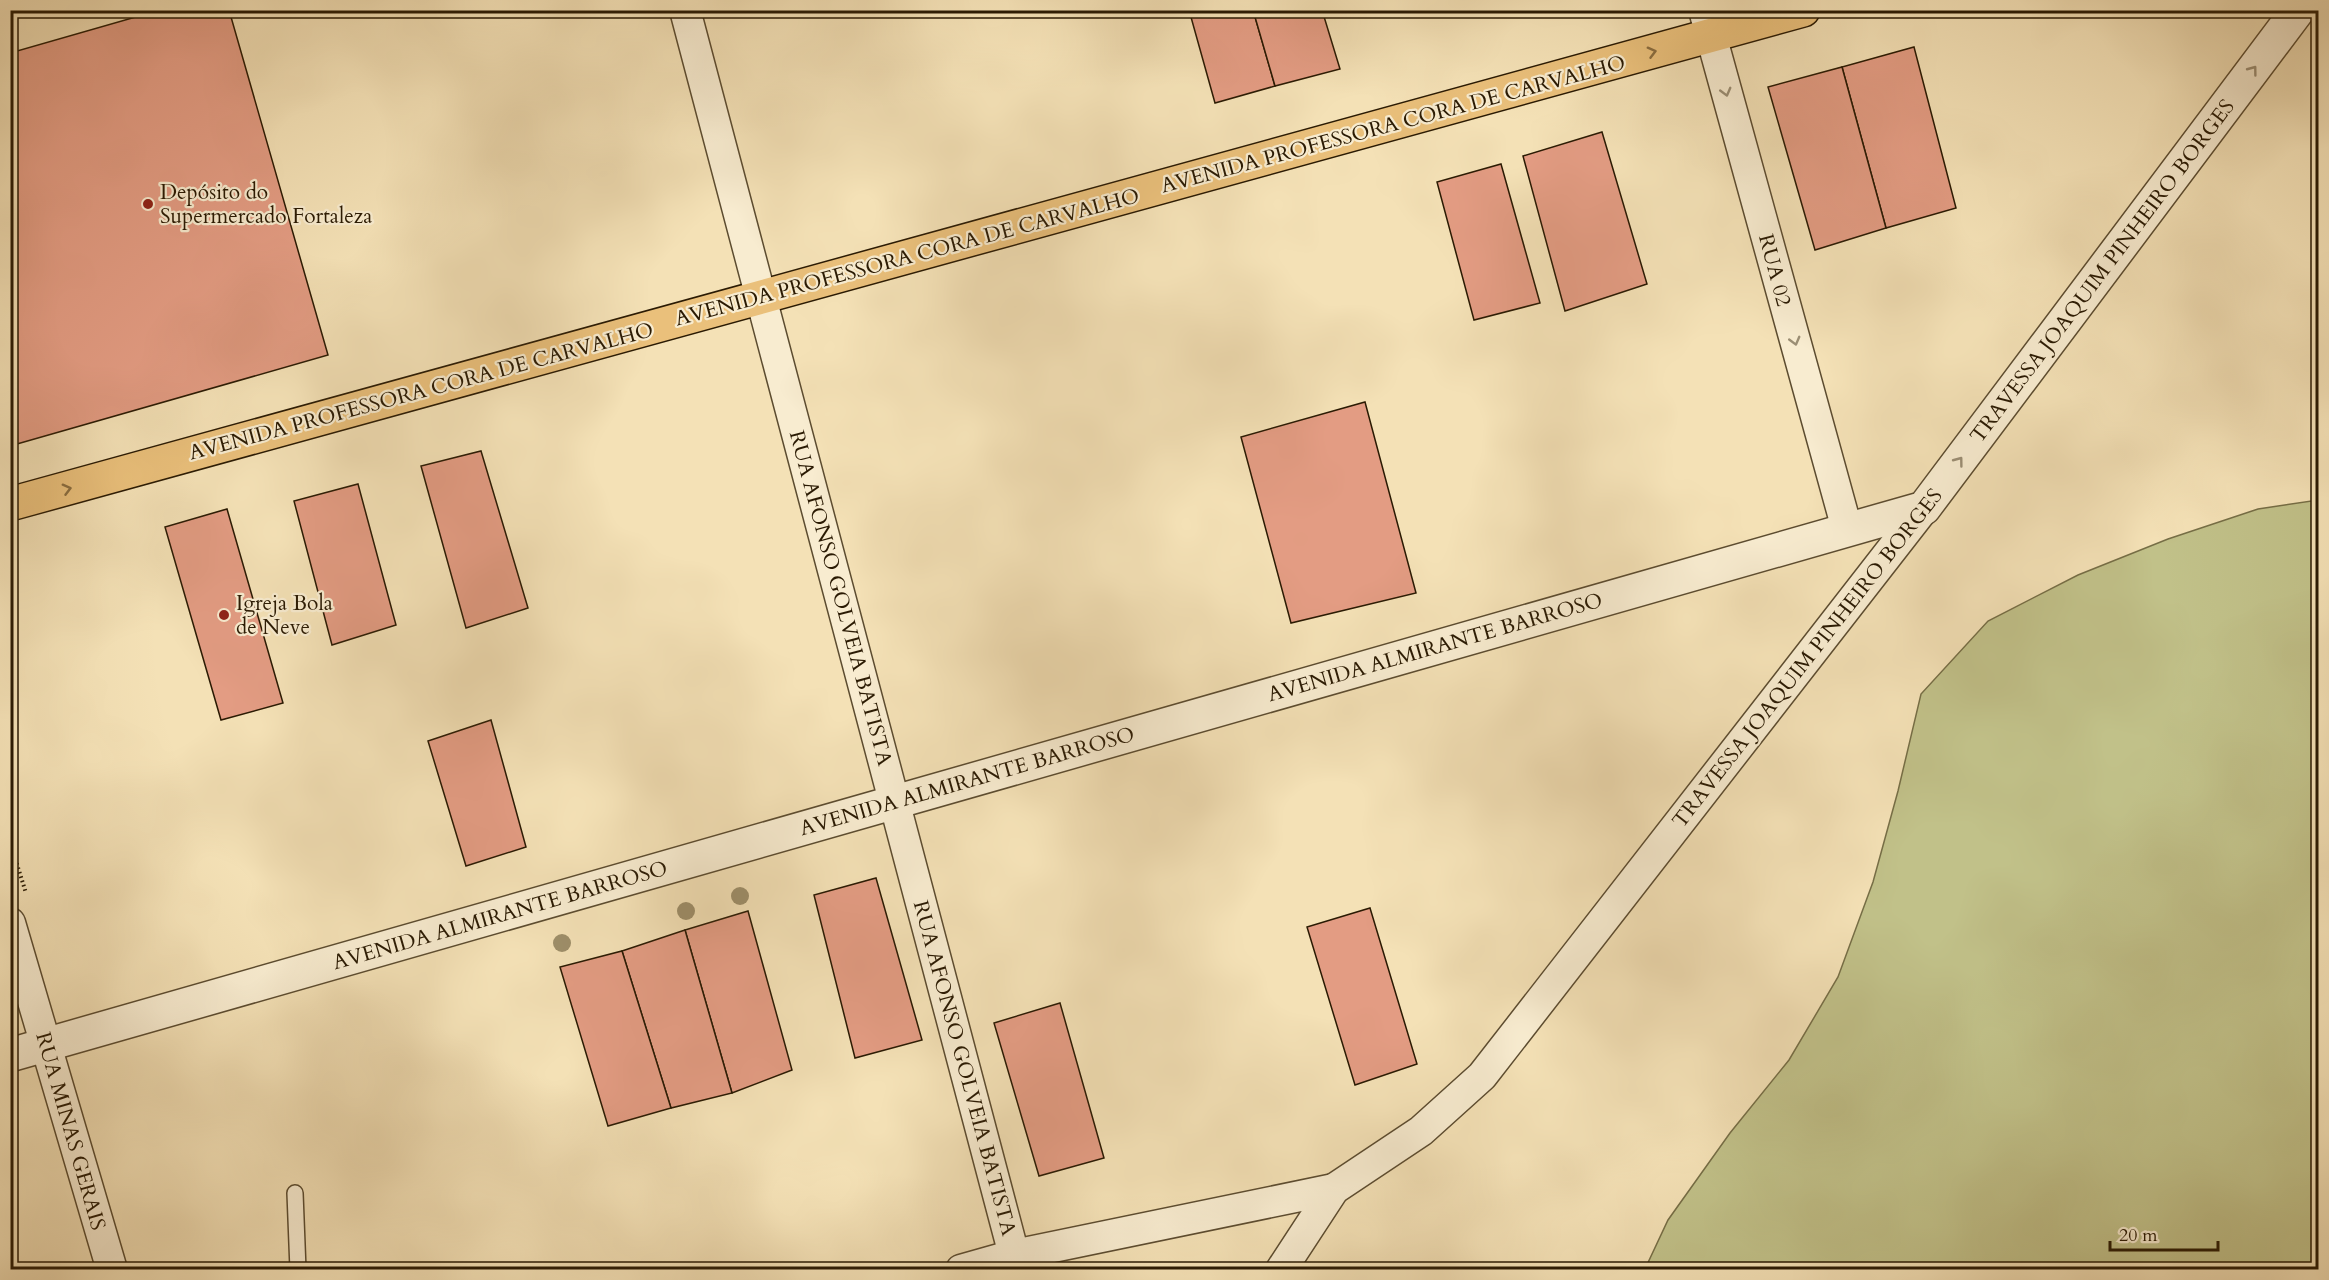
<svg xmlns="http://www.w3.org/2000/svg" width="2329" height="1280" viewBox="0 0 2329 1280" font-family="Cardo,serif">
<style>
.green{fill:#c1c189;stroke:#766e46;stroke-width:1.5}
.building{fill:#e39c83;stroke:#2a1a03;stroke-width:1.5}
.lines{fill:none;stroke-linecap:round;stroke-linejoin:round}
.service-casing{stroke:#5c4c30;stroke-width:18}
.minor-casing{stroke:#5c4c30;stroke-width:33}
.tertiary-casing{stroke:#5c4c30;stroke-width:36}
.primary-casing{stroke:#2a1a03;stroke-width:36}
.path{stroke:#2a1a03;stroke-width:4;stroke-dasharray:1.5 3;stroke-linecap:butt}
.service{stroke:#f8ecd0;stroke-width:15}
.minor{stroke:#f8ecd0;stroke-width:30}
.tertiary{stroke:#f8ecd0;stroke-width:33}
.primary{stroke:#eac07b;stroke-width:33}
.tree{fill:#9e8f6a}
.oneway{stroke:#8a6d3f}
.oneway2{stroke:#9b8e74}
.poi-dot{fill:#8f2418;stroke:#f8ecd0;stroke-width:2}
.labels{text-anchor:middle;stroke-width:4.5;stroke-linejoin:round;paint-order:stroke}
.street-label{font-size:21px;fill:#2a1a03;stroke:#f8ecd0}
.poi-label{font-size:21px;fill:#2a1a03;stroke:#f8ecd0;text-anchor:start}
</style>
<rect width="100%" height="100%" fill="#f4e1b6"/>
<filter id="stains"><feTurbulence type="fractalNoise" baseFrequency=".00333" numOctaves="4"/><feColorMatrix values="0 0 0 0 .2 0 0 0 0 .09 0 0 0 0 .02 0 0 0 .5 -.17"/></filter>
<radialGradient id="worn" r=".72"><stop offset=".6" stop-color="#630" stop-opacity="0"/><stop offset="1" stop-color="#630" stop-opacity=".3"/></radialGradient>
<path class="green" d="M2318,500V1269H1645L1668,1220L1730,1133L1789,1060L1838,977L1873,882L1898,791L1921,694L1988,621L2078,575L2168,539L2258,509Z"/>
<g class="building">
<path d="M160,10H229L328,355L10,446V53Z"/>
<path d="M1189,10H1253L1275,86L1215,103Z"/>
<path d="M1253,10H1322L1340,69L1275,86Z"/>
<path d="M1914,47L1956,208L1886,228L1842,67Z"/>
<path d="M1842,67L1886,228L1815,250L1768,87Z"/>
<path d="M1602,132L1647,284L1565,311L1523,156Z"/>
<path d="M1501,164L1540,303L1474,320L1437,182Z"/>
<path d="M1365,402L1416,593L1291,623L1241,437Z"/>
<path d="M481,451L528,608L466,628L421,466Z"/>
<path d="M358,484L396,625L332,645L294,501Z"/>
<path d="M227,509L283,703L221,720L165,527Z"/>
<path d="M491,720L526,847L466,866L428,741Z"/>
<path d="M876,878L922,1040L855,1058L814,895Z"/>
<path d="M1370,908L1417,1064L1355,1085L1307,927Z"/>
<path d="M748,911L792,1070L732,1093L685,930Z"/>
<path d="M685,930L732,1093L671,1108L622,951Z"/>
<path d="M622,951L671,1108L608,1126L560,967Z"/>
<path d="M1060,1003L1104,1158L1039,1176L994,1023Z"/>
</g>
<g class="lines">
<g class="service-casing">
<path id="service" d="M295,1193L298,1270"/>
</g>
<g class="minor-casing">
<g id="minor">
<path d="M685,10L1014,1255"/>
<path d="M1704,10L1847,529"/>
<path d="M10,923L112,1270"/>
<path d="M961,1270L1014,1255L1334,1189"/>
<path d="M1281,1270L1334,1189L1421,1131L1482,1076L1924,508"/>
</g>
</g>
<g class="tertiary-casing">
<path id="tertiary" d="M10,1055L1924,508L2298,10"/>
</g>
<g class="primary-casing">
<path id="primary" d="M10,504L1803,10"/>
</g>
<path class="path" d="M10,842L26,893"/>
<use href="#service" class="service"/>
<use href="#minor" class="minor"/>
<use href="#tertiary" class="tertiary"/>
<use href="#primary" class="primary"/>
</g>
<g class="tree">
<circle cx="740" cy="896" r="9"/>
<circle cx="686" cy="911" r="9"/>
<circle cx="562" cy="943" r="9"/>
</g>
<defs><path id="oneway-chevron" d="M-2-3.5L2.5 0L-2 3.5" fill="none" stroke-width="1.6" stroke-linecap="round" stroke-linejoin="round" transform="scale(1.5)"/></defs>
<g class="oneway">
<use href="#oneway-chevron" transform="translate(1652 52) rotate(-15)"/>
<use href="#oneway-chevron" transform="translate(67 489) rotate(-15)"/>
</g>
<g class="oneway2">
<use href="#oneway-chevron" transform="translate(2253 70) rotate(-53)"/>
<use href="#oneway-chevron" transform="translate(1726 92) rotate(75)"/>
<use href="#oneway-chevron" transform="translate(1795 341) rotate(75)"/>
<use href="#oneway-chevron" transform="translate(1959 461) rotate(-53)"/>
</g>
<g class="poi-dot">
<circle cx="148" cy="204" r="6"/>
<circle cx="224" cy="615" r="6"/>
</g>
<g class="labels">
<g class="street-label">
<text transform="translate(1393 124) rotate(-15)" y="7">AVENIDA PROFESSORA CORA DE CARVALHO</text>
<text transform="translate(907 257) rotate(-15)" y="7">AVENIDA PROFESSORA CORA DE CARVALHO</text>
<text transform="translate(1775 270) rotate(75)" y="7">RUA 02</text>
<text transform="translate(2102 271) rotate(-53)" y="7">TRAVESSA JOAQUIM PINHEIRO BORGES</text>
<text transform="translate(421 391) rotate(-15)" y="7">AVENIDA PROFESSORA CORA DE CARVALHO</text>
<text transform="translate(841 598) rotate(75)" y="7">RUA AFONSO GOLVEIA BATISTA</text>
<text transform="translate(1435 647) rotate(-16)" y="7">AVENIDA ALMIRANTE BARROSO</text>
<text transform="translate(1807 658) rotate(-52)" y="7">TRAVESSA JOAQUIM PINHEIRO BORGES</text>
<text transform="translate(967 781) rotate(-16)" y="7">AVENIDA ALMIRANTE BARROSO</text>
<text transform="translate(500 915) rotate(-16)" y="7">AVENIDA ALMIRANTE BARROSO</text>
<text transform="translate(965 1068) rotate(75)" y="7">RUA AFONSO GOLVEIA BATISTA</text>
<text transform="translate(71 1131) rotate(74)" y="7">RUA MINAS GERAIS</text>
</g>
<g class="poi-label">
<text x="160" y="199">Depósito do<tspan x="160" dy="24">Supermercado Fortaleza</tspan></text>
<text x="236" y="610">Igreja Bola<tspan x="236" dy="24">de Neve</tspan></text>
</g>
</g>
<rect width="2329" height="1280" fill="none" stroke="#f4e1b6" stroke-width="36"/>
<rect x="12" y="12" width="2305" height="1256" fill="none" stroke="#2a1a03" stroke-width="3"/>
<rect x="18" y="18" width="2293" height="1244" fill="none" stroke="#2a1a03" stroke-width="1.5"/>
<path d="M2110 1241v9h108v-9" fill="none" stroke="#2a1a03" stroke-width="3"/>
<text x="2119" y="1241" font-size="18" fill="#2a1a03" stroke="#f8ecd0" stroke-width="4.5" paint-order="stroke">20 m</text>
<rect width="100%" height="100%" filter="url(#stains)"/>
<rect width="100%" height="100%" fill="url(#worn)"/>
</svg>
